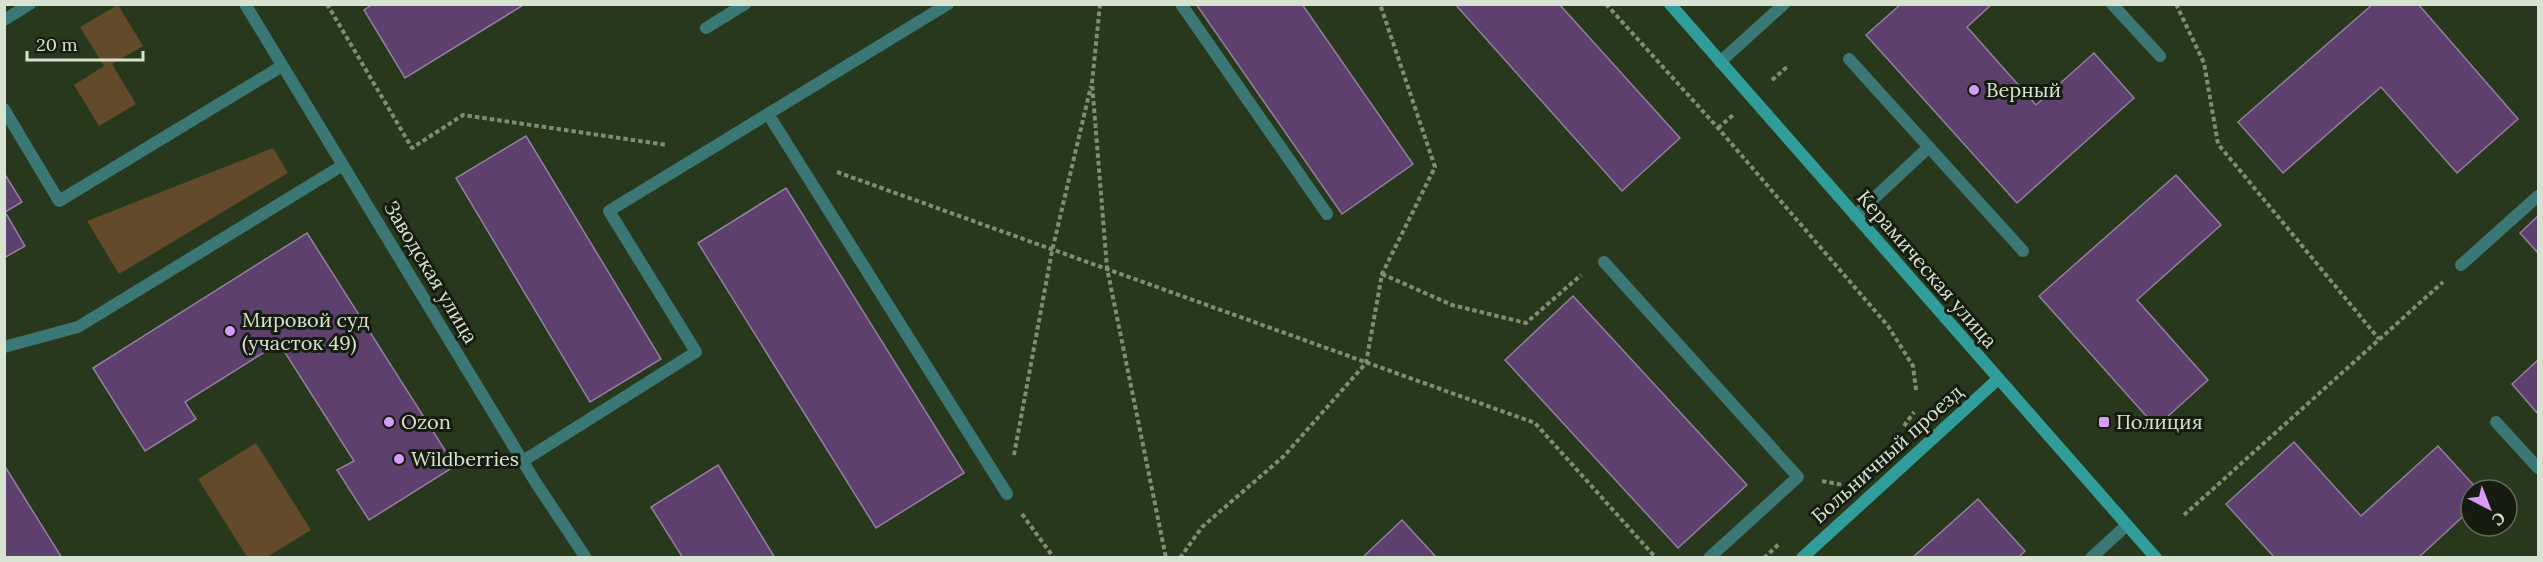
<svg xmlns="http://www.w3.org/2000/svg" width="2543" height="562" viewBox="0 0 2543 562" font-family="Lora,serif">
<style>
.green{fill:#624a2a}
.building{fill:#5e406e;stroke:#927e9e;stroke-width:1.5}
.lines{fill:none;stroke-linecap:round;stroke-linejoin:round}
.path{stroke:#808d76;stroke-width:4;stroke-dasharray:4.5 3;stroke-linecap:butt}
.lane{stroke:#3a7775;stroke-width:12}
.street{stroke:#3a7775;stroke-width:12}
.secondary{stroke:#309d9b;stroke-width:12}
.poi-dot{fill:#d79bf9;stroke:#161d10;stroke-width:2}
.labels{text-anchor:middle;stroke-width:6;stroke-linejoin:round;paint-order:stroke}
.poi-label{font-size:20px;fill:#d8e2d1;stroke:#161d10;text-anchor:start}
.street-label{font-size:20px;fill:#d8e2d1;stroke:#161d10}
</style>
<rect width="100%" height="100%" fill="#28381c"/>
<g class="green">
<path d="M118,5L143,46L112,64L136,104L99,126L74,85L104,66L80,27Z"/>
<path d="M273,148L288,173L119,274L87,221Z"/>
<path d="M256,443L311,530L267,557H247L198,479Z"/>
</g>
<g class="building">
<path d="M373,4H525L405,78L364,10Z"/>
<path d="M1196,4H1302L1413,164L1342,214Z"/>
<path d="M1455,4H1559L1680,138L1622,191Z"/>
<path d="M1901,4H1992L1967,27L2036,105L2094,53L2134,98L2017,203L1866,35Z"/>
<path d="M2373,4H2418L2518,119L2457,173L2381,87L2283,173L2238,122Z"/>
<path d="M526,136L661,359L590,402L456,178Z"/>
<path d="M4,173L22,202L5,212L25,246L4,258Z"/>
<path d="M2176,175L2221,225L2137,300L2208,380L2156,427L2039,296Z"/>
<path d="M786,188L964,473L876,528L698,243Z"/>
<path d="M2538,216V253L2520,233Z"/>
<path d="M307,233L455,466L369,520L337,470L354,461L279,343L185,402L196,419L145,451L93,368Z"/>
<path d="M1573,296L1747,485L1678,548L1505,360Z"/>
<path d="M2538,360V414L2512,384Z"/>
<path d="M2294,442L2361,516L2438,446L2478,490H2471V509L2418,558H2275L2226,504Z"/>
<path d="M4,465L62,558H4Z"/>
<path d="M718,465L775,558H683L651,507Z"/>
<path d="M1978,499L2025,551L2018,558H1912Z"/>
<path d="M1402,520L1437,558H1362Z"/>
</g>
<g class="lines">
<g class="path">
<path d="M327,4L412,148L463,115L667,145"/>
<path d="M1100,4L1092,83L1107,268L1166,558"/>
<path d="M1606,4L1718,128L1888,326L1913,366L1916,390"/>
<path d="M2176,4L2204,63L2218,144L2379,339"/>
<path d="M1772,80L1787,67"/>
<path d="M1718,128L1733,115"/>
<path d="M837,172L1535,423L1656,558"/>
<path d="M1382,274L1452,305L1526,323L1581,275"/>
<path d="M1904,426L1914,412"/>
<path d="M1014,455L1052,251L1091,86"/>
<path d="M1822,481L1843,485"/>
<path d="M1022,514L1054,558"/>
<path d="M2184,515L2443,282"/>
<path d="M1180,558L1202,527L1284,456L1366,363L1382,274L1435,167L1380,4"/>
<path d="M1764,558L1779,544"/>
</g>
<g class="lane">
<path d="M1181,4L1327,214"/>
<path d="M2112,4L2160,56"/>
<path d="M4,20L30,4"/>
<path d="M706,28L745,4"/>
<path d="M1849,59L2023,251"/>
<path d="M1720,62L1784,4"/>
<path d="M4,109L59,201L282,66"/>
<path d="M768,114L1007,494"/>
<path d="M1855,216L1929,147"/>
<path d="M1604,262L1798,477L1709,558"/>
<path d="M2461,265L2538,196"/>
<path d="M4,347L78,327L343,165"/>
<path d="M2496,422L2538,468"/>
<path d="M523,461L696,352L609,211L948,4"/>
<path d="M2091,558L2127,525"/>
</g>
<path class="street" d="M245,4L536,483L586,558"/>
<g class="secondary">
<path d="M1670,4L2156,558"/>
<path d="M1802,558L1998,379"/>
</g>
</g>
<g class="poi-dot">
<circle cx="1974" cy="90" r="6"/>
<circle cx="230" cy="331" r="6"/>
<circle cx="389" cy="422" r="6"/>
<rect x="2098" y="416" width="12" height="12" rx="3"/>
<circle cx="399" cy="459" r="6"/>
</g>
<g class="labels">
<g class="poi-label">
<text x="1986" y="97">Верный</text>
<text x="242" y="327">Мировой суд<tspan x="242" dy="23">(участок 49)</tspan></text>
<text x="401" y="429">Ozon</text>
<text x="2116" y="429">Полиция</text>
<text x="411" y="466">Wildberries</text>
</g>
<g class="street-label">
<text transform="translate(1927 269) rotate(49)" y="7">Керамическая улица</text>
<text transform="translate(431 272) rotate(59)" y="7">Заводская улица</text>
<text transform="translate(1887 454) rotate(-42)" y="7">Больничный проезд</text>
</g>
</g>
<rect width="2543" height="562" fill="none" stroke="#d8e2d1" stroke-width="12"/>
<g transform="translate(2489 508) rotate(138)"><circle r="28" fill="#161d10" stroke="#646c5d" stroke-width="1.5"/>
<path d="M0-4.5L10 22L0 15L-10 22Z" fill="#d79bf9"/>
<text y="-9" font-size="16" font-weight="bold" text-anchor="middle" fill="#d8e2d1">С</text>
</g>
<path d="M27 51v9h116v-9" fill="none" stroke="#d8e2d1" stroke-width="3"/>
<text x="36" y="51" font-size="18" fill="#d8e2d1" stroke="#161d10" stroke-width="4.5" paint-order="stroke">20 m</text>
</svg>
